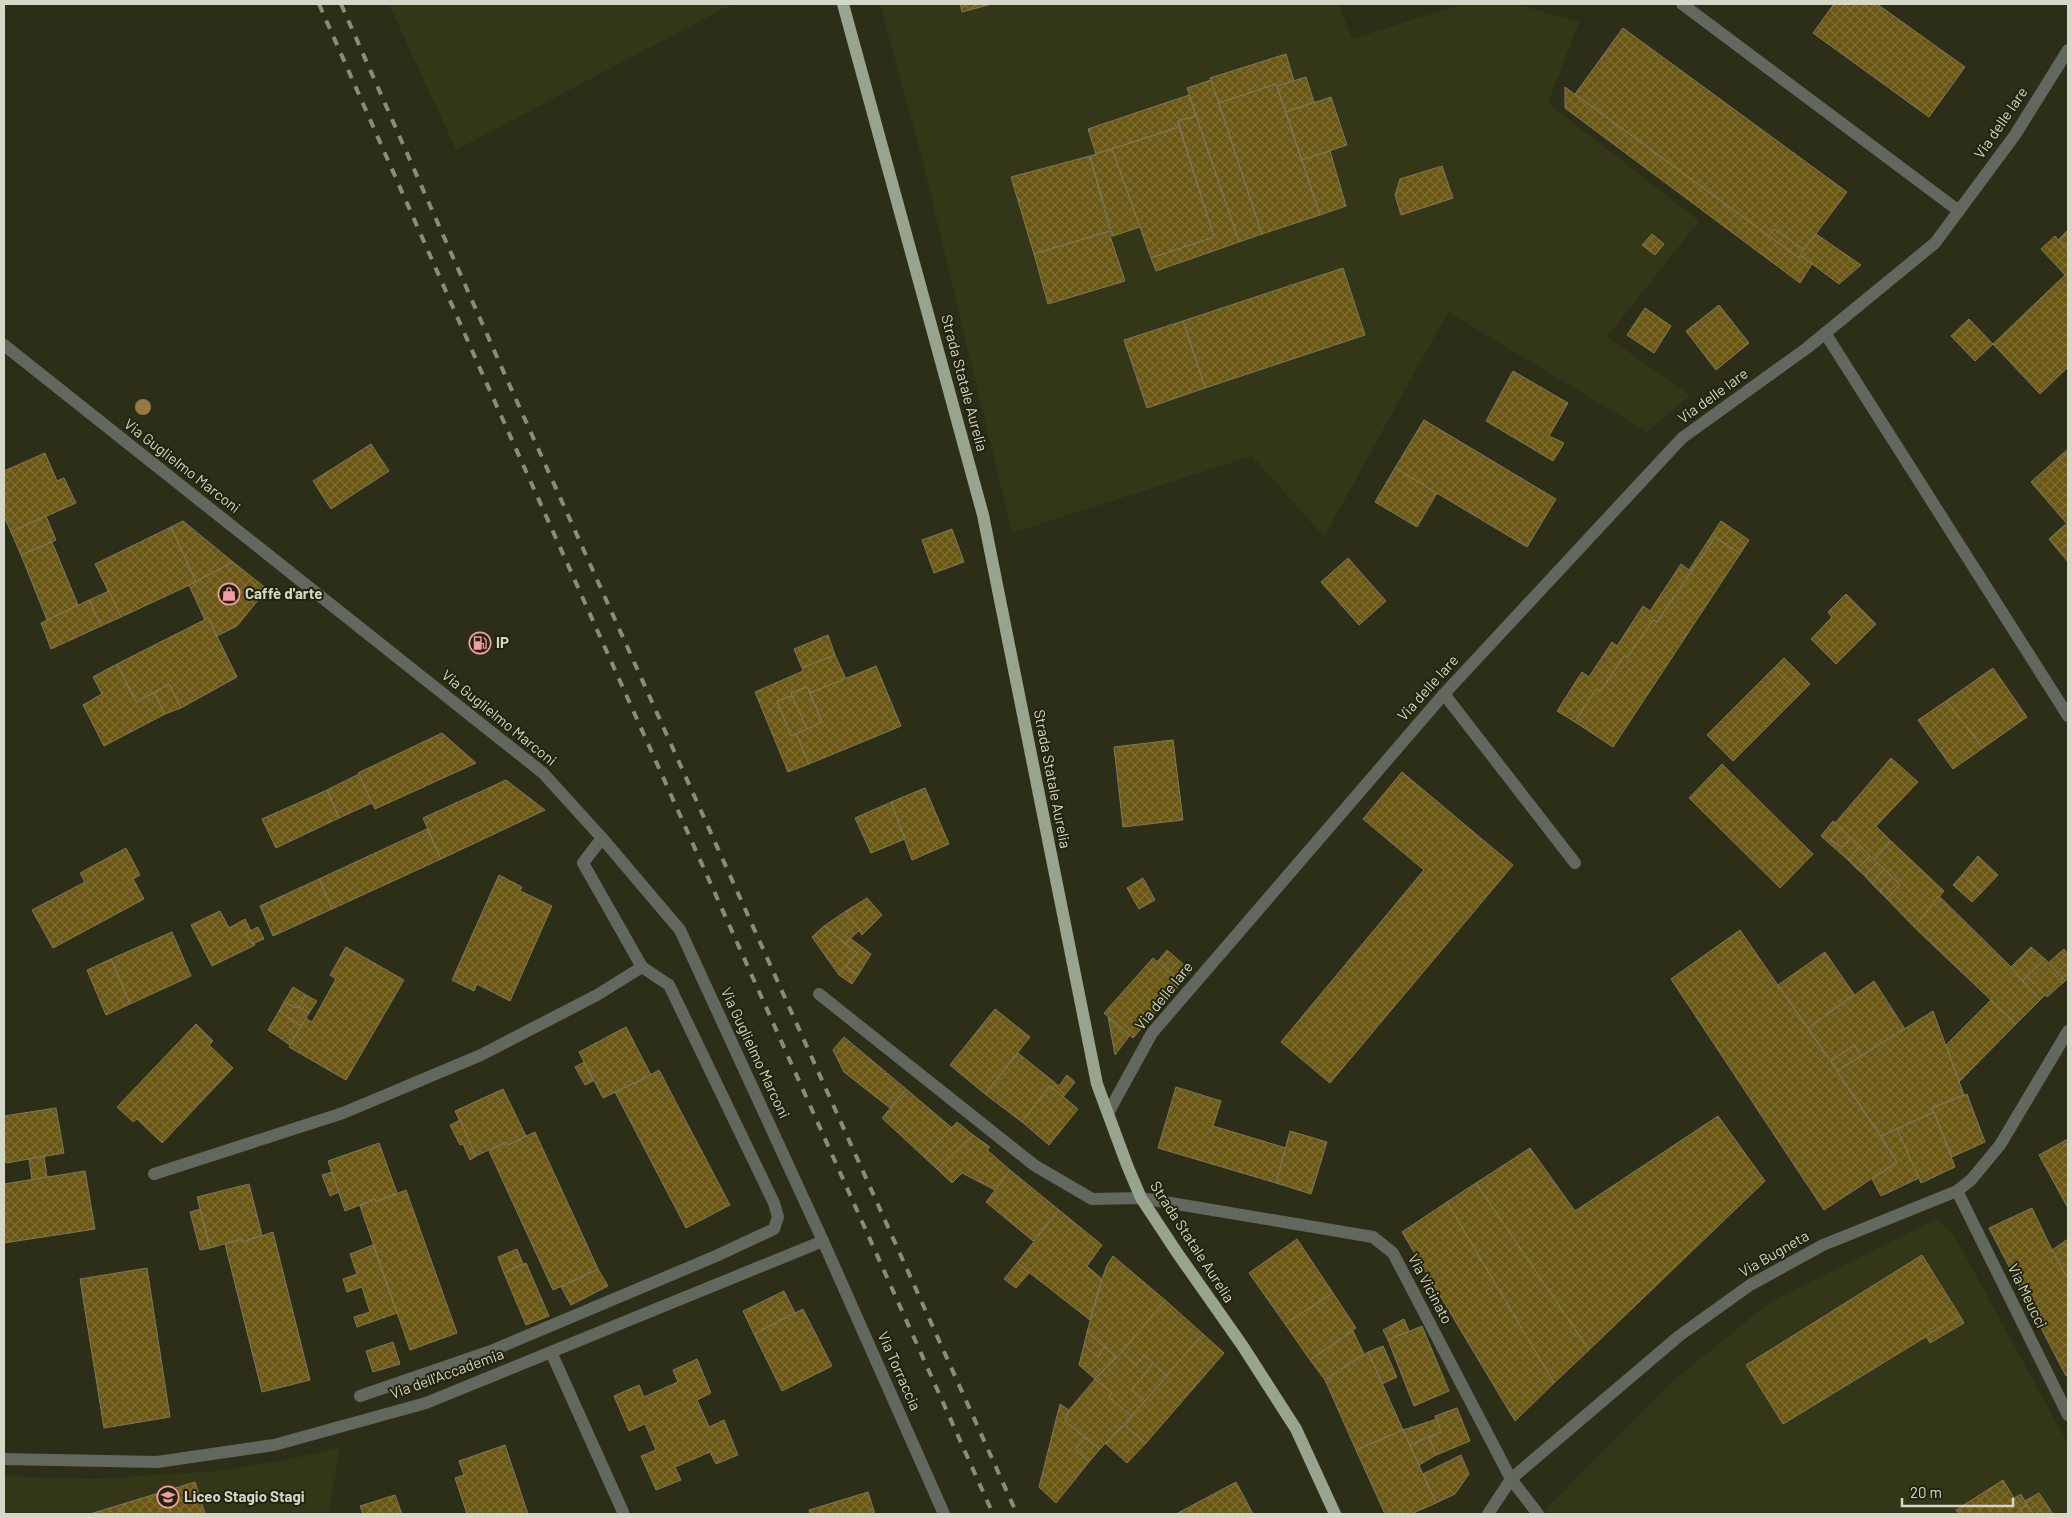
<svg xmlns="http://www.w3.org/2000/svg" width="2072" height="1518" viewBox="0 0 2072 1518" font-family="Barlow,sans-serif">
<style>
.built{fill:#343618}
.building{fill:url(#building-cross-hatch);stroke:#7f775e}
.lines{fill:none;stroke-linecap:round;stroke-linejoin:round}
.minor{stroke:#63685e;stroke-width:12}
.major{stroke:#98a490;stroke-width:12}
.rail{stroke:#8b8d7b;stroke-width:4;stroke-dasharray:9 9;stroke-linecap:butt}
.tree{fill:#987944}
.labels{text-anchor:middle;stroke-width:4;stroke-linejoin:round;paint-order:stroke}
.street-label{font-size:15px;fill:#d5d7c9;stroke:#23240e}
.poi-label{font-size:15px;font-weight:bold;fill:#d5d7c9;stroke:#23240e;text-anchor:start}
</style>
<defs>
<pattern id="building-cross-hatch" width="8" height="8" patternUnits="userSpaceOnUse" patternTransform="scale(1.25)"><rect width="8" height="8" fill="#6a5713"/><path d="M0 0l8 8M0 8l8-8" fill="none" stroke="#7e6e34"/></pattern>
</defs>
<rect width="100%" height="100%" fill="#2c2e17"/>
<g class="built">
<path d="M389,4H732L456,150Z"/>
<path d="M880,4H1339L1352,39L1463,4H1516L1579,22L1548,103L1699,221L1607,337L1690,395L1647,432L1448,312L1324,537L1252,456L1012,533L923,163Z"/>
<path d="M1936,1219L1954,1235L2068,1444V1514H1549L1546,1509L1668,1385L1770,1302Z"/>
<path d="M340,1448L329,1514H4V1476L97,1479L217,1471L280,1461Z"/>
</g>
<g class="building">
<path d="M960,4H992L962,12Z"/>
<path d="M1834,4H1877L1965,67L1929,117L1813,33Z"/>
<path d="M1623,28L1847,192L1804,250L1774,229L1769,236L1575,94Z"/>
<path d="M1286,54L1294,81L1277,86L1276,84L1219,103L1210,78Z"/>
<path d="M1306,77L1314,102L1286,112L1277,86Z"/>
<path d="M1211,80L1262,234L1239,242L1187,88Z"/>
<path d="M1276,84L1320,215L1262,234L1219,103Z"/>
<path d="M1565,87L1799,258L1800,255L1812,264L1800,283L1565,108Z"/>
<path d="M1189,95L1196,116L1178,121L1179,127L1096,154L1088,129Z"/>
<path d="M1331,97L1347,145L1302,160L1286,112Z"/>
<path d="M1196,116L1239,242L1156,271L1151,258L1214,237L1178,121Z"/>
<path d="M1179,127L1214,237L1151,258L1112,149Z"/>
<path d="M1112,149L1140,227L1113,236L1090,156Z"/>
<path d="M1330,151L1346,206L1320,215L1302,160Z"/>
<path d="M1090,156L1110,231L1034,254L1011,177Z"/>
<path d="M1442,166L1453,198L1401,215L1395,195L1400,179Z"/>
<path d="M1774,229L1804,250L1799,258L1769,236Z"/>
<path d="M2068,230V251L2058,240Z"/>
<path d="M1110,231L1113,236H1110L1125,281L1048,304L1034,254Z"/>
<path d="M1652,234L1664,244L1655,255L1642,245Z"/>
<path d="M1816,234L1861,265L1839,284L1800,255Z"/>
<path d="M2055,236L2068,251V367L2040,394L1993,344L2065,275L2041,249Z"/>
<path d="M1343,268L1365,335L1205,388L1183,321Z"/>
<path d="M1719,305L1749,343L1716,370L1686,331Z"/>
<path d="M1645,308L1671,326L1654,353L1627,335Z"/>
<path d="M1969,319L1993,344L1975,361L1951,336Z"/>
<path d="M1183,321L1205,388L1147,408L1124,340Z"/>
<path d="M1513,371L1568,403L1549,436L1564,443L1553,461L1486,421Z"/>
<path d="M1424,420L1556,499L1527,547L1395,468Z"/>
<path d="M371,444L389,471L331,509L313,481Z"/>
<path d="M2068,449V525L2031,482Z"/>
<path d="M45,453L57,481L64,478L76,503L11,532L4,516V471Z"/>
<path d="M1395,468L1437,493L1417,527L1375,502Z"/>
<path d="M46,516L56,540L21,555L11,532Z"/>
<path d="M183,521L233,562L196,582L171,527Z"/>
<path d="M1721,521L1749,540L1740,554L1715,537L1657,622L1653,620L1627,658L1625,655L1600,692L1596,689L1575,722L1557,711L1582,672L1589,677L1612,642L1617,646L1643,606L1650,611L1681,564L1689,570Z"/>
<path d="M2067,523L2068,525V562L2049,539Z"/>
<path d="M171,527L196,582L121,617L95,564Z"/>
<path d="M952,529L964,562L934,573L922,540Z"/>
<path d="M1715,537L1740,554L1613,747L1575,722L1596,689L1600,692L1625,655L1627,658L1653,620L1657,622Z"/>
<path d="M52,542L78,605L47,620L21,555Z"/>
<path d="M1348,558L1386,601L1359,625L1321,582Z"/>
<path d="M233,562L267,589L237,626L217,636L208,618L205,620L189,585Z"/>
<path d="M109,591L121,617L101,626L89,600Z"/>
<path d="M1846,594L1876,624L1836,664L1811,639L1832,617L1828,612Z"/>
<path d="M89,600L101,626L51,649L41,623Z"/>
<path d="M208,618L237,677L181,708L169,684L136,702L117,664Z"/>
<path d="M828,635L835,655L802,668L794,649Z"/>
<path d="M835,655L846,679L810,693L807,687L791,693L792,696L777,701L791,736L796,733L809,764L788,772L755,692L803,671L802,668Z"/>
<path d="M1784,658L1810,684L1800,694L1774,668Z"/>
<path d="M117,664L136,702L154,693L165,714L104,746L83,705L102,694L93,677Z"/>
<path d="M876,666L901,726L809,764L796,733L822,722L810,693Z"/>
<path d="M1774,668L1800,694L1733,761L1707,735Z"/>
<path d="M1993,668L2027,717L1983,748L1946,701Z"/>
<path d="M169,684L181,708L165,714L154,693Z"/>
<path d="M807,687L822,722L807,729L791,693Z"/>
<path d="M792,696L807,729L791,736L777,701Z"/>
<path d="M1946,701L1983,748L1953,769L1918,720Z"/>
<path d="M442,733L476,763L375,809L358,773Z"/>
<path d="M1173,740L1183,820L1123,827L1114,747Z"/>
<path d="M1891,758L1918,782L1876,826L1891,841L1874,860L1835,823Z"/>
<path d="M1722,764L1813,854L1780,888L1689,798Z"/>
<path d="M1402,772L1513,865L1330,1083L1281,1042L1424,870L1363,819Z"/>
<path d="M359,774L372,803L339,818L327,790Z"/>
<path d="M506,780L545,810L441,859L423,818Z"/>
<path d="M925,788L949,844L912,860L891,802Z"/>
<path d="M327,790L339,818L276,848L262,819Z"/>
<path d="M891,802L905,839L871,853L855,818Z"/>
<path d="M1833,821L1841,828L1831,840L1841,847L1851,838L1860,846L1848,860L1821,836Z"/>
<path d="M1841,828L1851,838L1841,847L1831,840Z"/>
<path d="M427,829L441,859L332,909L319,879Z"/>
<path d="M1891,841L1944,891L1914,927L1887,899L1900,884L1874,860Z"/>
<path d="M1860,846L1870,856L1857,869L1848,860Z"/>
<path d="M126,848L140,875L133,879L144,899L53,948L32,910L85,882L80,873Z"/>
<path d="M1870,856L1877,863L1865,876L1857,869Z"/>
<path d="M1978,856L1998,875L1981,893L1962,875Z"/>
<path d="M1877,863L1884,869L1872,884L1865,876Z"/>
<path d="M1884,869L1892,878L1880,892L1872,884Z"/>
<path d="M499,875L522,887L520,891L552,906L510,1001L477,984L474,991L452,980Z"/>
<path d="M1962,875L1981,893L1972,902L1953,885Z"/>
<path d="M1143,878L1155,900L1139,909L1127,888Z"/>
<path d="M1892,878L1900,884L1887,899L1880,892Z"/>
<path d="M319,879L332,909L273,936L260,906Z"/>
<path d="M1939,896L2011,967L2040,1000L2016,1024L1914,927Z"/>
<path d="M867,898L882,915L862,935L846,911Z"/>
<path d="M220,911L229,928L245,919L251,931L246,933L252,944L254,943L255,945L212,966L191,925Z"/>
<path d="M846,911L860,930L845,943L824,926Z"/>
<path d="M824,926L857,953L839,975L812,937Z"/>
<path d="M258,927L264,939L252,944L246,933Z"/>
<path d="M1740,930L1837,1071L1897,1162L1824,1210L1671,979Z"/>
<path d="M172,932L191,976L130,1004L111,959Z"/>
<path d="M850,938L871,954L858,975L846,966L857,953L845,943Z"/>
<path d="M346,947L404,980L346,1080L289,1047L306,1018L312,1022L336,979L330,975Z"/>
<path d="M2031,947L2045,959L2023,981L2011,967Z"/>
<path d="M2064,949L2068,954V978L2065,981L2048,963Z"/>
<path d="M1167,950L1191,971L1181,983L1157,962Z"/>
<path d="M1825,952L1854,994L1808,1028L1778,985Z"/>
<path d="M1153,958L1181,983L1133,1038L1104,1013Z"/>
<path d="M111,959L130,1004L106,1015L87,970Z"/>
<path d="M2045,959L2065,981L2047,997L2027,976Z"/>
<path d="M846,966L858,975L852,984L839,975Z"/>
<path d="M2027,976L2045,995L2040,1000L2023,981Z"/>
<path d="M1874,981L1905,1029L1861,1056L1854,1045L1831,1061L1808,1028Z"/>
<path d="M293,987L306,995L299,1007L297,1006L296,1008L284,1002Z"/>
<path d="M306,995L317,1001L309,1013L299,1007Z"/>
<path d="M1991,1000L2016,1024L1959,1082L1946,1045Z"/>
<path d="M284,1002L296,1008L297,1006L309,1013L301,1026L279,1011Z"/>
<path d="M995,1009L1030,1037L985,1094L950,1065Z"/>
<path d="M279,1011L301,1026L290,1045L268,1030Z"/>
<path d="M1933,1011L1964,1095L1932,1108L1934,1112L1881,1136L1837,1071Z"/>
<path d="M1108,1017L1130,1035L1115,1055Z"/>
<path d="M196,1024L213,1041L209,1045L233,1068L162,1143L137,1119L133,1122L117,1107Z"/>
<path d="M626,1027L651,1075L603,1098L579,1052Z"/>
<path d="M844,1037L906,1089L890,1108L844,1072L833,1050Z"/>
<path d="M1854,1045L1861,1056L1837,1071L1831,1061Z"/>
<path d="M1018,1053L1059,1086L1067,1075L1075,1082L1063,1097L1050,1086L1022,1122L985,1094Z"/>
<path d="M584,1062L593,1081L585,1085L575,1067Z"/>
<path d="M659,1070L730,1205L686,1228L615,1092L634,1083V1084Z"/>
<path d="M1050,1086L1078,1109L1049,1145L1022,1122Z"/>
<path d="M1176,1087L1221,1101L1213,1126L1286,1148L1276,1183L1158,1148Z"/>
<path d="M503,1089L526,1136L508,1145L506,1142L476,1156L455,1111Z"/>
<path d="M906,1089L952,1128L924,1157L882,1118Z"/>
<path d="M1967,1094L1985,1142L1952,1157L1932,1108Z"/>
<path d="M56,1108L64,1153L6,1163L4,1146V1116Z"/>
<path d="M1934,1112L1955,1167L1921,1183L1897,1129Z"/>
<path d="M1718,1116L1765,1181L1589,1350L1476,1183L1530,1148L1575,1211Z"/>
<path d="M460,1120L476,1156L470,1160L463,1144L460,1145L450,1125Z"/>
<path d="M957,1122L973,1135L937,1169L924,1157Z"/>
<path d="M1897,1129L1919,1178L1881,1196L1872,1179L1897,1162L1881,1136Z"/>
<path d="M1290,1131L1327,1142L1311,1194L1276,1183Z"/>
<path d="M535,1132L598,1269L553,1290L489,1151L506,1142L508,1145Z"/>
<path d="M973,1135L990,1147L987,1150L1010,1170L995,1190L962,1173L952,1183L937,1169Z"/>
<path d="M2068,1139V1208L2039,1155Z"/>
<path d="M379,1143L397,1193L376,1202L375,1199L345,1211L328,1161Z"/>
<path d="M44,1156L47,1177L32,1180L29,1159Z"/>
<path d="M1010,1170L1059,1210L1033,1241L986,1202Z"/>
<path d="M85,1171L95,1229L4,1243V1184Z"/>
<path d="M332,1172L339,1192L330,1196L322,1175Z"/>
<path d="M1476,1183L1589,1350L1554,1383L1447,1202Z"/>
<path d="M249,1184L262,1235L243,1242L242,1239L210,1248L197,1197Z"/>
<path d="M406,1190L457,1333L410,1350L360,1206L375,1199L376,1202Z"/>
<path d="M1447,1202L1554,1383L1515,1421L1402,1232Z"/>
<path d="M2032,1208L2052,1250L2068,1279V1375L2066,1376L1989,1228Z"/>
<path d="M200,1209L210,1248L200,1250L190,1212Z"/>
<path d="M1059,1210L1102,1245L1087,1266L1102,1279L1090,1320L1017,1263Z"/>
<path d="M273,1232L310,1380L262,1392L225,1244L242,1239L243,1242Z"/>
<path d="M1297,1239L1333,1293L1285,1324L1249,1273Z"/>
<path d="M2068,1239V1279L2052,1250Z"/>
<path d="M373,1245L397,1313L357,1327L354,1317L370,1312L362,1287L347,1292L343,1279L357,1274L350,1254Z"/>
<path d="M517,1249L523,1264L504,1273L498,1257Z"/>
<path d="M1922,1255L1960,1316L1783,1424L1746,1365Z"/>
<path d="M1113,1256L1165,1300L1117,1358L1087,1332L1102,1279L1107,1265Z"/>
<path d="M526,1263L549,1316L526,1325L504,1273Z"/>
<path d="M1017,1263L1029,1273L1016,1288L1004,1279Z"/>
<path d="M147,1268L170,1417L104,1428L80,1279Z"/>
<path d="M598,1269L608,1286L571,1305L561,1287Z"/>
<path d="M784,1291L795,1313L754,1334L743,1311Z"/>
<path d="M1333,1293L1356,1328L1310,1360L1285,1324Z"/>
<path d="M1165,1300L1203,1334L1167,1376L1144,1355L1136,1365L1122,1352Z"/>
<path d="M803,1309L832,1366L782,1391L754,1334Z"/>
<path d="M1960,1316L1964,1323L1930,1343L1926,1336Z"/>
<path d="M1404,1319L1409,1331L1388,1340L1383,1330Z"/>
<path d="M1422,1326L1449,1391L1414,1406L1388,1340Z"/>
<path d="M1353,1331L1364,1354L1325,1380L1310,1360Z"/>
<path d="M1087,1332L1105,1347L1098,1357L1084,1345Z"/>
<path d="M1203,1334L1224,1353L1146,1443L1124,1425Z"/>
<path d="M393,1342L400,1364L373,1372L366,1351Z"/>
<path d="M1084,1345L1098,1357L1105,1347L1116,1357L1095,1379L1079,1365Z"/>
<path d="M1383,1346L1397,1377L1382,1384L1368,1352Z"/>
<path d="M1122,1352L1136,1365L1144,1355L1153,1363L1132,1390L1145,1401L1131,1416L1109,1397L1112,1393L1095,1379Z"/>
<path d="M1368,1352L1403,1430L1356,1450L1325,1380Z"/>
<path d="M697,1359L711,1393L697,1400L709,1427L724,1420L738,1455L716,1464L710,1452L675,1467L681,1480L656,1490L641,1456L656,1450L645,1424L629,1431L614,1396L639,1385L644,1397L678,1382L673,1370Z"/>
<path d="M1153,1363L1167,1376L1145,1401L1132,1390Z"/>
<path d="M1095,1379L1112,1393L1109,1397L1131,1416L1100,1449L1065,1421L1069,1410Z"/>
<path d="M1060,1404L1069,1410L1065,1421L1085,1438L1075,1449L1089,1462L1056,1503L1039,1487Z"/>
<path d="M1457,1408L1470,1441L1436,1455L1429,1437L1441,1432L1435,1416Z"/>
<path d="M1437,1419L1441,1432L1410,1445L1403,1430Z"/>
<path d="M1124,1425L1146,1443L1127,1463L1105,1443Z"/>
<path d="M1403,1430L1436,1503L1411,1514H1385L1356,1450Z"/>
<path d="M1429,1437L1436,1455L1419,1465L1410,1445Z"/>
<path d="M1085,1438L1100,1449L1089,1462L1075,1449Z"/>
<path d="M505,1445L528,1514H467L455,1478L464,1475L459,1461Z"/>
<path d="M1461,1455L1469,1474L1455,1494L1436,1503L1423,1474Z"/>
<path d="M2003,1480L2024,1514H1959L1956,1510Z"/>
<path d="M195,1482L205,1514H90Z"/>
<path d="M1236,1482L1253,1514H1176Z"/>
<path d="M868,1492L875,1514H810L809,1510Z"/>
<path d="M2039,1493L2053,1514H2033L2027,1505L2025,1501Z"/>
<path d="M2021,1494L2027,1505L2021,1509L2014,1498Z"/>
<path d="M395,1495L402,1514H363L360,1506Z"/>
<path d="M2027,1505L2033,1514H2024L2021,1509Z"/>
</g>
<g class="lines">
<g class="minor">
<path d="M1682,4L1959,211"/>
<path d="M1825,333L2068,716"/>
<path d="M4,345L543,773L602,838L680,930L823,1241L944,1514"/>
<path d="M1444,694L1575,863"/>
<path d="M819,994L1034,1165L1092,1199L1141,1198L1373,1237L1393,1253L1511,1479L1538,1514"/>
<path d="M1108,1113L1152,1033L1444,694L1682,438L1807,348L1935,243L2015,135L2068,50"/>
<path d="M154,1174L343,1113L481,1055L597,995L642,967L583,863L602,838"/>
<path d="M1957,1191L2068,1415"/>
<path d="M551,1352L623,1512"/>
<path d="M360,1396L491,1351L716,1256L774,1229L778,1217L774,1203L669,985L642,967"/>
<path d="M4,1459L157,1462L274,1445L426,1403L823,1241"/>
<path d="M1488,1514L1511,1479L1679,1336L1750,1285L1823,1245L1957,1191L1971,1180L2000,1145L2068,1031"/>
</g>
<path class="major" d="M843,4L983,515L1097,1084L1127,1165L1141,1198L1178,1254L1242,1345L1296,1429L1335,1514"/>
<g class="rail">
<path d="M319,4L482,373L993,1514"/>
<path d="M341,4L501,366L1017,1514"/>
</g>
</g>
<circle class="tree" cx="143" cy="407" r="8"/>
<defs>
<g id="shop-ring" transform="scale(1.125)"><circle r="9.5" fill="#23240e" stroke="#f49aa3" stroke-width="1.5"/><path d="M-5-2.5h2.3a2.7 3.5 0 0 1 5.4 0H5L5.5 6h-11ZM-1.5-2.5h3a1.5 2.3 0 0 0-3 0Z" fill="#f49aa3"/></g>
<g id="fuel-ring" transform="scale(1.125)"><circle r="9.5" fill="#23240e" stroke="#f49aa3" stroke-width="1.5"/><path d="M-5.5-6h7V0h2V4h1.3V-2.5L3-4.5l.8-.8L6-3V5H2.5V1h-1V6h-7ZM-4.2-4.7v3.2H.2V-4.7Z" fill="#f49aa3"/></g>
<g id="school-ring" transform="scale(1.125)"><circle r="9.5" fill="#23240e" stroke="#f49aa3" stroke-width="1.5"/><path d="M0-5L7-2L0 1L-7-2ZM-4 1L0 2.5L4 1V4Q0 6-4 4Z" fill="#f49aa3"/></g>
</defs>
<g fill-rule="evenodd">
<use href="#shop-ring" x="229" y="594"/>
<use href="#fuel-ring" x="480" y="643"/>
<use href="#school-ring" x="168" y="1497"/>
</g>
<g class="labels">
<g class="street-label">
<text transform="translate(2001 123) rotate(-56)" y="5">Via delle Iare</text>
<text transform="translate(964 383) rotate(75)" y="5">Strada Statale Aurelia</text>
<text transform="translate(1713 396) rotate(-36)" y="5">Via delle Iare</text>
<text transform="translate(182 466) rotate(38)" y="5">Via Guglielmo Marconi</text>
<text transform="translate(1428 688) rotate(-48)" y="5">Via delle Iare</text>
<text transform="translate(499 718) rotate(39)" y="5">Via Guglielmo Marconi</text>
<text transform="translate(1052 779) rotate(79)" y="5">Strada Statale Aurelia</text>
<text transform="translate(1164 996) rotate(-51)" y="5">Via delle Iare</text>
<text transform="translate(755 1053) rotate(65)" y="5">Via Guglielmo Marconi</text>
<text transform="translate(1192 1242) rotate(57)" y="5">Strada Statale Aurelia</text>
<text transform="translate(1774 1254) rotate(-30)" y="5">Via Bugneta</text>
<text transform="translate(1430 1289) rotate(62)" y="5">Via Vicinato</text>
<text transform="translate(2027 1296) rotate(64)" y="5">Via Meucci</text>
<text transform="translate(899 1371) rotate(66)" y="5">Via Torraccia</text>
<text transform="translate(447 1374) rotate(-20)" y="5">Via dell'Accademia</text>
</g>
<g class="poi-label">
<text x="245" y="599">Caffè d'arte</text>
<text x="496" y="648">IP</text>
<text x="184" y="1502">Liceo Stagio Stagi</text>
</g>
</g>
<rect width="2072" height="1518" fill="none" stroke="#d5d7c9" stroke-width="10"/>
<path d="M1902 1498v8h111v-8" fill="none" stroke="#d5d7c9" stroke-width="2.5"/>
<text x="1910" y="1498" font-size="15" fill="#d5d7c9" stroke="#23240e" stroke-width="4" paint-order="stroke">20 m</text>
</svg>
